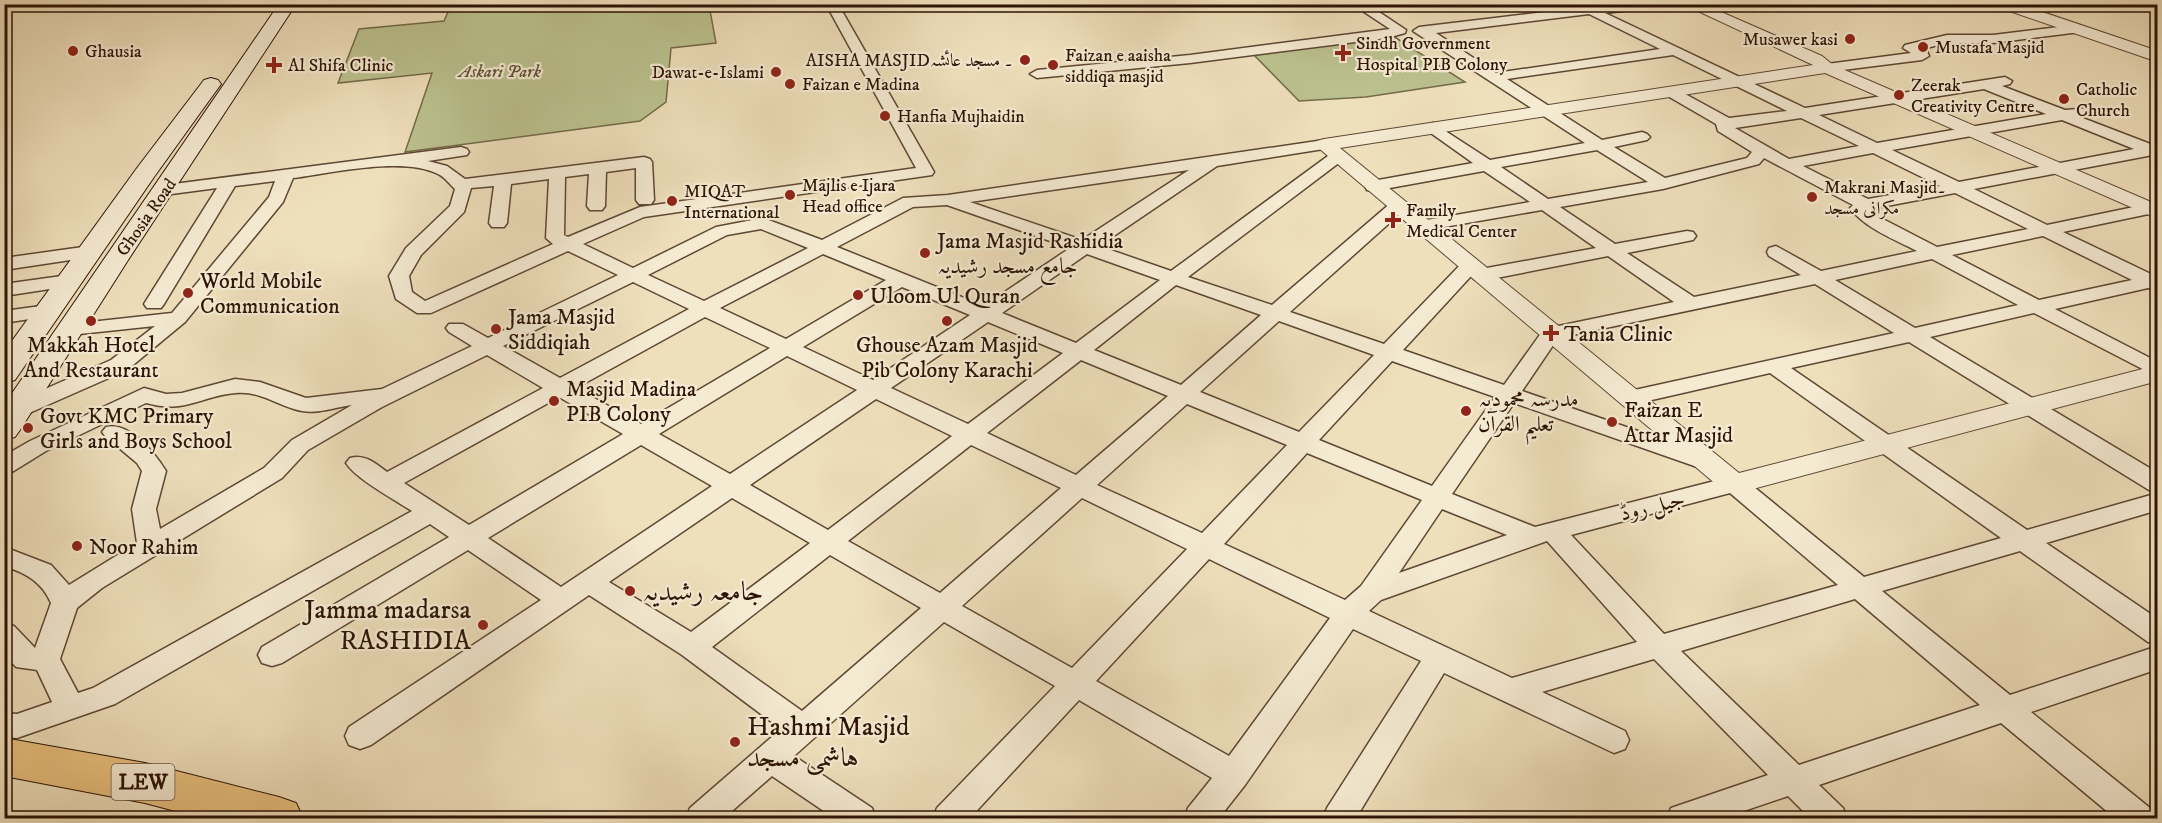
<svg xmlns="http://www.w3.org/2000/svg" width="2162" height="823" viewBox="0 0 2162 823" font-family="'IM FELL DW Pica',Amiri,serif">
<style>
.green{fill:#bbc28f;stroke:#746b4a;stroke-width:1.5}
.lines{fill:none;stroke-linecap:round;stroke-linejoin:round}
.minor-casing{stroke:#5e4734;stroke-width:3}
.tertiary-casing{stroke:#5e4734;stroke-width:2}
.secondary-casing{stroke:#2d1406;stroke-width:2}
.motorway-casing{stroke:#2d1406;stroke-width:2}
.minor{fill:#f5ebd3;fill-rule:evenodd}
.tertiary{fill:#f5ebd3;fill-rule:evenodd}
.secondary{fill:#f5ebd3;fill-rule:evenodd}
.motorway{fill:#e8c07e;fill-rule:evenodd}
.poi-dot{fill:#8f2418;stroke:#f5ebd3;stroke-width:2}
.labels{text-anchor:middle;stroke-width:4.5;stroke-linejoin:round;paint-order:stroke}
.far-poi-label{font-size:18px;fill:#2d1406;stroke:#f5ebd3;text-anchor:start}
.far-park-label{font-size:18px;font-style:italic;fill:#5f5136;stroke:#f5ebd3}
.far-street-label{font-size:18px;fill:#2d1406;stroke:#f5ebd3}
.shield{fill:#f5ebd3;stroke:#695444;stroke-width:1.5}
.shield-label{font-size:21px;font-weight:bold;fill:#2d1406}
.poi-label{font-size:22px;fill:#2d1406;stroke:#f5ebd3;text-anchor:start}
.street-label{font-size:22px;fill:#2d1406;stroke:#f5ebd3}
.near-poi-label{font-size:27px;fill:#2d1406;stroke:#f5ebd3;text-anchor:start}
</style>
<rect width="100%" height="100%" fill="#efe0bc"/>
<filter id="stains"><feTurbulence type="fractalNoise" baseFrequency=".00333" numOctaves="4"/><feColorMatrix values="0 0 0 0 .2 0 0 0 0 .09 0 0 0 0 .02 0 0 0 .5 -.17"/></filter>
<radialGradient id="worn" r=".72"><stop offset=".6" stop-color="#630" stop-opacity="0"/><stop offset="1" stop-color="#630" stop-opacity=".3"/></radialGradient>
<g class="green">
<path d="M451,5H709L716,43L671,48L666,102L640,121L405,152L432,73L338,83L359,29L444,21Z"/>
<path d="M1393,36L1465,82L1366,97L1299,101L1255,56L1257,52Z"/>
</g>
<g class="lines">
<g class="minor-casing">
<g id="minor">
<path d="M826,4H838L934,172L932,175L644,217L583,244L633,268L716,227L763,218L822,240L903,198L948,195L1324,140L1332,145L1330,148L1217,166L1099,246L1171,271L1332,153H1344L1346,156L1344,159L1188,277L1272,305L1392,202H1404L1407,206L1404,210L1290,312L1384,344L1463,262H1477L1479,266L1476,270L1596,248L1542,210L1421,231L1415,230L1412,226L1415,222L1421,221L1530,202L1484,171L1373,191L1367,190L1365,186L1367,182L1473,163L1428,131L1425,128L1428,125L1433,123L1490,160L1585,143L1413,31L1419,27L1612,4H1653L1647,8L1605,13L1805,108L2005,77L2012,81L2010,84L2002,86L2065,110L2092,108L2094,111L2092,114L2080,117L2153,145L2158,144V154L1974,189L2047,225L2158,202V212L2063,232L2153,275H2158V291L2148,288L2055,309L2158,362V377L2034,313L1930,337L2158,473V492L2149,490L1909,342L1791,368L2027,530L2158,493V510L2046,543L2158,619V644L2148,642L2020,551L1882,591L2010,695L2158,646V669L2031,712L2150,808L2154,818H2115L2001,723L1819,785L1843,808L1847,818H1810L1788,796L1723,818H1667L1671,808L1768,775L1654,659L1542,692L1625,731L1629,740L1625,749L1614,753L1444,673L1356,818H1323L1327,808L1421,661L1353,629L1245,785L1219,818H1184L1188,808L1212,778L1079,700L970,818H933L937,808L1055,686L944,622L794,756L872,808L876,818H834L772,776L724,818H686L690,808L781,729L682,655L589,595L371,745L360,749L349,745L345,736L349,727L541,600L468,550L282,663L272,666L262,663L258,655L262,647L449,537L430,524L115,704L17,738L4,737V713L17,714L52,702L37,670L16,667L4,654V624L14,626L35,648L51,603C42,582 26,573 4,566V547L51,565L69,585L137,543L132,509L142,471L137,463L106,437L102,432L106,427C129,421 155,453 166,471L156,509L160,529L264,468L292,440L352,405C337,407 317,414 302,411C280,407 259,390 236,393C200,396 186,414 146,403L46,451L12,472L4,475V456L30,441L144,388L166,394L182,393L235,379L260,382L306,398L382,389L472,346L449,332L446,328L449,324H463L488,338L618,275L568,251L431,313H417L396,299L389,276L406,248L450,206L455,189C449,184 446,178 438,174C403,156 332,173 293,178L283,202L185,322L127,370L27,414L19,416L11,414L8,409L11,404L111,360L155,326L70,335L63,333L60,329L63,325L172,313L269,197L275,181L235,186L164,304L161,308H147L144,304L217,188L164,195L156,190L158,186L461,147L467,149L469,152L467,155L428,161L447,166L465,179L644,157L650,159L652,162L654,200L651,204H639L636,200V168L606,172L605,206L602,210H590L587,206L589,174L565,177L564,235L568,237L640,207L916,168ZM1589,14L1660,49L1496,73L1436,33ZM1673,55L1787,111L1729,118L1676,89H1666L1664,92L1666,95L1716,124L1718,131L1752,152L1747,158L1665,178L1614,147L1647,140L1650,137L1647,134L1642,132L1602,140L1507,79ZM1984,89L2046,114L1877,143L1819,115ZM1801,118L1859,146L1789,159L1735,128ZM2062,120L2134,149L1959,182L1892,150ZM1597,150L1648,182L1548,199L1501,167ZM1873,153L1940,186L1868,199L1803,166ZM1764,158L1853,205L1850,208C1866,229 1894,239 1917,251L1821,271L1776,246L1769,248L1767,252L1769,256L1801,275L1694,297L1627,253L1693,240L1696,236L1693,232L1687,231L1615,244L1560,207L1663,189L1759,164ZM1189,170L1082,240L970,202ZM549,179L546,238L553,244L425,301L412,292L409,276L421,255L464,212L471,188L494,186L489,223L492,227H504L507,223L511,184ZM1955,193L2028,229L1937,247L1879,217L1871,209ZM947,205L1070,248L984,306L837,247L913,207ZM761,229L808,248L704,301L648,275L727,235ZM2043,236L2132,280L2039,300L1952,255ZM823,254L886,280L786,339L720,308ZM1087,254L1160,280L1076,343L1002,313ZM1608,256L1674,302L1544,329L1504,385L1403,350L1472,275L1474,279L1481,281ZM1932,259L2018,305L1915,328L1835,280ZM633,282L689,309L560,378L503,346ZM1815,284L1894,333L1630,391L1622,393L1619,398L1622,403L1630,405L1770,373L2001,538L1864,577L1743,478L1734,476L1535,527L1452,494L1514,403L1700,468L1708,471L1716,468L1720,463L1716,458L1522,391L1558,338ZM1176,285L1261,315L1181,385L1094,350ZM902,287L970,315L873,380L803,347ZM705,317L770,348L641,424L576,388ZM1279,321L1374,355L1299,432L1200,392ZM988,322L1063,353L968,424L891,388ZM487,355L543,388L387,472C375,463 365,454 350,458L346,463C356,479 395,500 412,511L93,688L78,693L60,659L77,608L102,588L282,478L308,450L382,407ZM787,356L857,390L730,474L659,434ZM1081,360L1168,396L1076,475L987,433ZM1392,361L1495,397L1432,486L1319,440ZM559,397L623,434L469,525L404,483ZM876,399L952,436L828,530L750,485ZM1187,404L1287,445L1202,533L1097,485ZM641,445L712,486L561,587L488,538ZM971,445L1061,488L940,593L848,541ZM1307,453L1422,500L1361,586L1345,600L1224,544ZM1730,493L1838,585L1664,634L1571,535ZM732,498L810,543L691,632L609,582ZM1082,498L1187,549L1072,668L962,606ZM1442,509L1507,535L1399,573ZM1547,541L1637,642L1512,678L1369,611L1381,600ZM830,555L921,608L802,711L712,647ZM1209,559L1330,618L1229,756L1096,681ZM1855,599L1980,705L1799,765L1681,651Z"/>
<path d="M1352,4H1367L1406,30L1405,33L1387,38L1190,63L1037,78L1030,74L1037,70L1190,55L1390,29Z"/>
<path d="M1740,4H1778L1753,11Z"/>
<path d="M2076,25L2082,29L2080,32L1993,43H1947L1922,49L1927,51L1929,56L1922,60L1827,72L1820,68L1827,64L1911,53L1903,48L1905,45L1947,35H1993Z"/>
<path d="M90,246L97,248L99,252L97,256L4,270V258Z"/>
<path d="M69,275L76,277L79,281L76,285L4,296V284Z"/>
<path d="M48,305L55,307L58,311L55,315L4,323V311Z"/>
</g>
</g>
<g class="tertiary-casing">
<g id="tertiary">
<path d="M1683,4H1703L1822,56L1833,65L2158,205V219L1825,73L1340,148L1739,473L2158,365V381L1734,494L1724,491L1315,145L1317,141L1324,139L1813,65Z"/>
<path d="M1996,4H2019L2158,51V62L1998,7Z"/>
</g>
</g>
<g class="secondary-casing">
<g id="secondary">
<path d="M279,4H296L130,257L20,430L15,437L4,440V405Z"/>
<path d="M211,78L218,80L221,84L154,177L15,380L4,383V352L137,168L204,80Z"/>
</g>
</g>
<g class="motorway-casing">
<path id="motorway" d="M4,738L145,763L279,797L296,803L303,818H202L145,803L4,776Z"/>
</g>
<use href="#minor" class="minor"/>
<use href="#tertiary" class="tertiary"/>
<use href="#secondary" class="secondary"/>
<use href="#motorway" class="motorway"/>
</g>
<g class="poi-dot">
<circle cx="1850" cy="39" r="6"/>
<circle cx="1923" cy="47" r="6"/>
<circle cx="73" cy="51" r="6"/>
<path d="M1340 44h6v6h6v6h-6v6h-6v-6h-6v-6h6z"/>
<circle cx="1025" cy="60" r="6"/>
<path d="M271 56h6v6h6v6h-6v6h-6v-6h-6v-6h6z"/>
<circle cx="1053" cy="65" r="6"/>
<circle cx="776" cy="72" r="6"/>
<circle cx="790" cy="84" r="6"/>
<circle cx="1899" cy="95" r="6"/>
<circle cx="2064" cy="99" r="6"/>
<circle cx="885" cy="116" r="6"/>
<circle cx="790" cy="195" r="6"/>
<circle cx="1812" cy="197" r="6"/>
<circle cx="672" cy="201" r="6"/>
<path d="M1390 211h6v6h6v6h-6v6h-6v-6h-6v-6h6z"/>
<circle cx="925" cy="253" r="6"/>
<circle cx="188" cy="293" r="6"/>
<circle cx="858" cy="295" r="6"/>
<circle cx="91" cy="321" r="6"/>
<circle cx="947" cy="321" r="6"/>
<circle cx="496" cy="329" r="6"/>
<path d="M1548 324h6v6h6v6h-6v6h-6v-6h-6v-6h6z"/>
<circle cx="554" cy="401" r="6"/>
<circle cx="1466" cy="411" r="6"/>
<circle cx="1612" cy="422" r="6"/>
<circle cx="28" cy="428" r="6"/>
<circle cx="77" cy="546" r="6"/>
<circle cx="630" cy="591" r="6"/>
<circle cx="483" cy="625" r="6"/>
<circle cx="735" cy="742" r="6"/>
</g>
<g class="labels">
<g class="far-poi-label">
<text x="1838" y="45" text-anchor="end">Musawer kasi</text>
<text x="1356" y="49">Sindh Government<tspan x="1356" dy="21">Hospital PIB Colony</tspan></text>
<text x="1935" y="53">Mustafa Masjid</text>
<text x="85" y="57">Ghausia</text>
<text x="1065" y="61">Faizan e aaisha<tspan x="1065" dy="21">siddiqa masjid</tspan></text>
<text x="1013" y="66" text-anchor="end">AISHA MASJID۔ مسجد عائشہ</text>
<text x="288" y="71">Al Shifa Clinic</text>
<text x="764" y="78" text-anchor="end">Dawat-e-Islami</text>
<text x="802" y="90">Faizan e Madina</text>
<text x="1911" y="91">Zeerak<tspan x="1911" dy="21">Creativity Centre</tspan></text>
<text x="2076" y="95">Catholic<tspan x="2076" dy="21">Church</tspan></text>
<text x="897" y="122">Hanfia Mujhaidin</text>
<text x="802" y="191">Majlis e Ijara<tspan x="802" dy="21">Head office</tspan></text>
<text x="1824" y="193">Makrani Masjid۔<tspan x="1824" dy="21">مکرانی مسجد</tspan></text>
<text x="684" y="197">MIQAT<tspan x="684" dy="21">International</tspan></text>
<text x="1406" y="216">Family<tspan x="1406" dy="21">Medical Center</tspan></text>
</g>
<g class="far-park-label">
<text x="500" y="77">Askari Park</text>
</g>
<g class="far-street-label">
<text transform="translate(146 217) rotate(-55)" y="6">Ghosia Road</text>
</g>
<rect class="shield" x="111.5" y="764" width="63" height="36" rx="4.5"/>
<g class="shield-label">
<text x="143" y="789">LEW</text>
</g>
<g class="poi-label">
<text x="937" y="248">Jama Masjid Rashidia<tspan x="937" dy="25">جامع مسجد رشیدیہ</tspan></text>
<text x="200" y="288">World Mobile<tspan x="200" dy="25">Communication</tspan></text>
<text x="870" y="303">Uloom Ul Quran</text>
<text x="508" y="324">Jama Masjid<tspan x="508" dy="25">Siddiqiah</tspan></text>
<text x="1564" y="341">Tania Clinic</text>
<text x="91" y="352" text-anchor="middle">Makkah Hotel<tspan x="91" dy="25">And Restaurant</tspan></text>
<text x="947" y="352" text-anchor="middle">Ghouse Azam Masjid<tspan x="947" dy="25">Pib Colony Karachi</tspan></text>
<text x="566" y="396">Masjid Madina<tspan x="566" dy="25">PIB Colony</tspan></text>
<text x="1478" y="406">مدرسہ محمودیہ<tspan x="1478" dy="25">تعلیم القرآن</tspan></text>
<text x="1624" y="417">Faizan E<tspan x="1624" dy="25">Attar Masjid</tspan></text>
<text x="40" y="423">Govt KMC Primary<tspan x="40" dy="25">Girls and Boys School</tspan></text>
<text x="89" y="554">Noor Rahim</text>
</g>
<g class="street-label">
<text transform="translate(1652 505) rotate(-14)" y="8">جیل روڈ</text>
</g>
<g class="near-poi-label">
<text x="642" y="600">جامعہ رشیدیہ</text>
<text x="471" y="618" text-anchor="end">Jamma madarsa<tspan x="471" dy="31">RASHIDIA</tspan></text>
<text x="747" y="735">Hashmi Masjid<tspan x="747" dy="31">ہاشمی مسجد</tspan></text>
</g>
</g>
<rect width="2162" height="823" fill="none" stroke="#efe0bc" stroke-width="24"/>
<rect x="6" y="6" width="2150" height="811" fill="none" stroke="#2d1406" stroke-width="3"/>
<rect x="12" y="12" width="2138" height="799" fill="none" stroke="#2d1406" stroke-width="1.5"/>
<rect width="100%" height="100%" filter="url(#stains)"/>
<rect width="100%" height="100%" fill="url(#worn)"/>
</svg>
